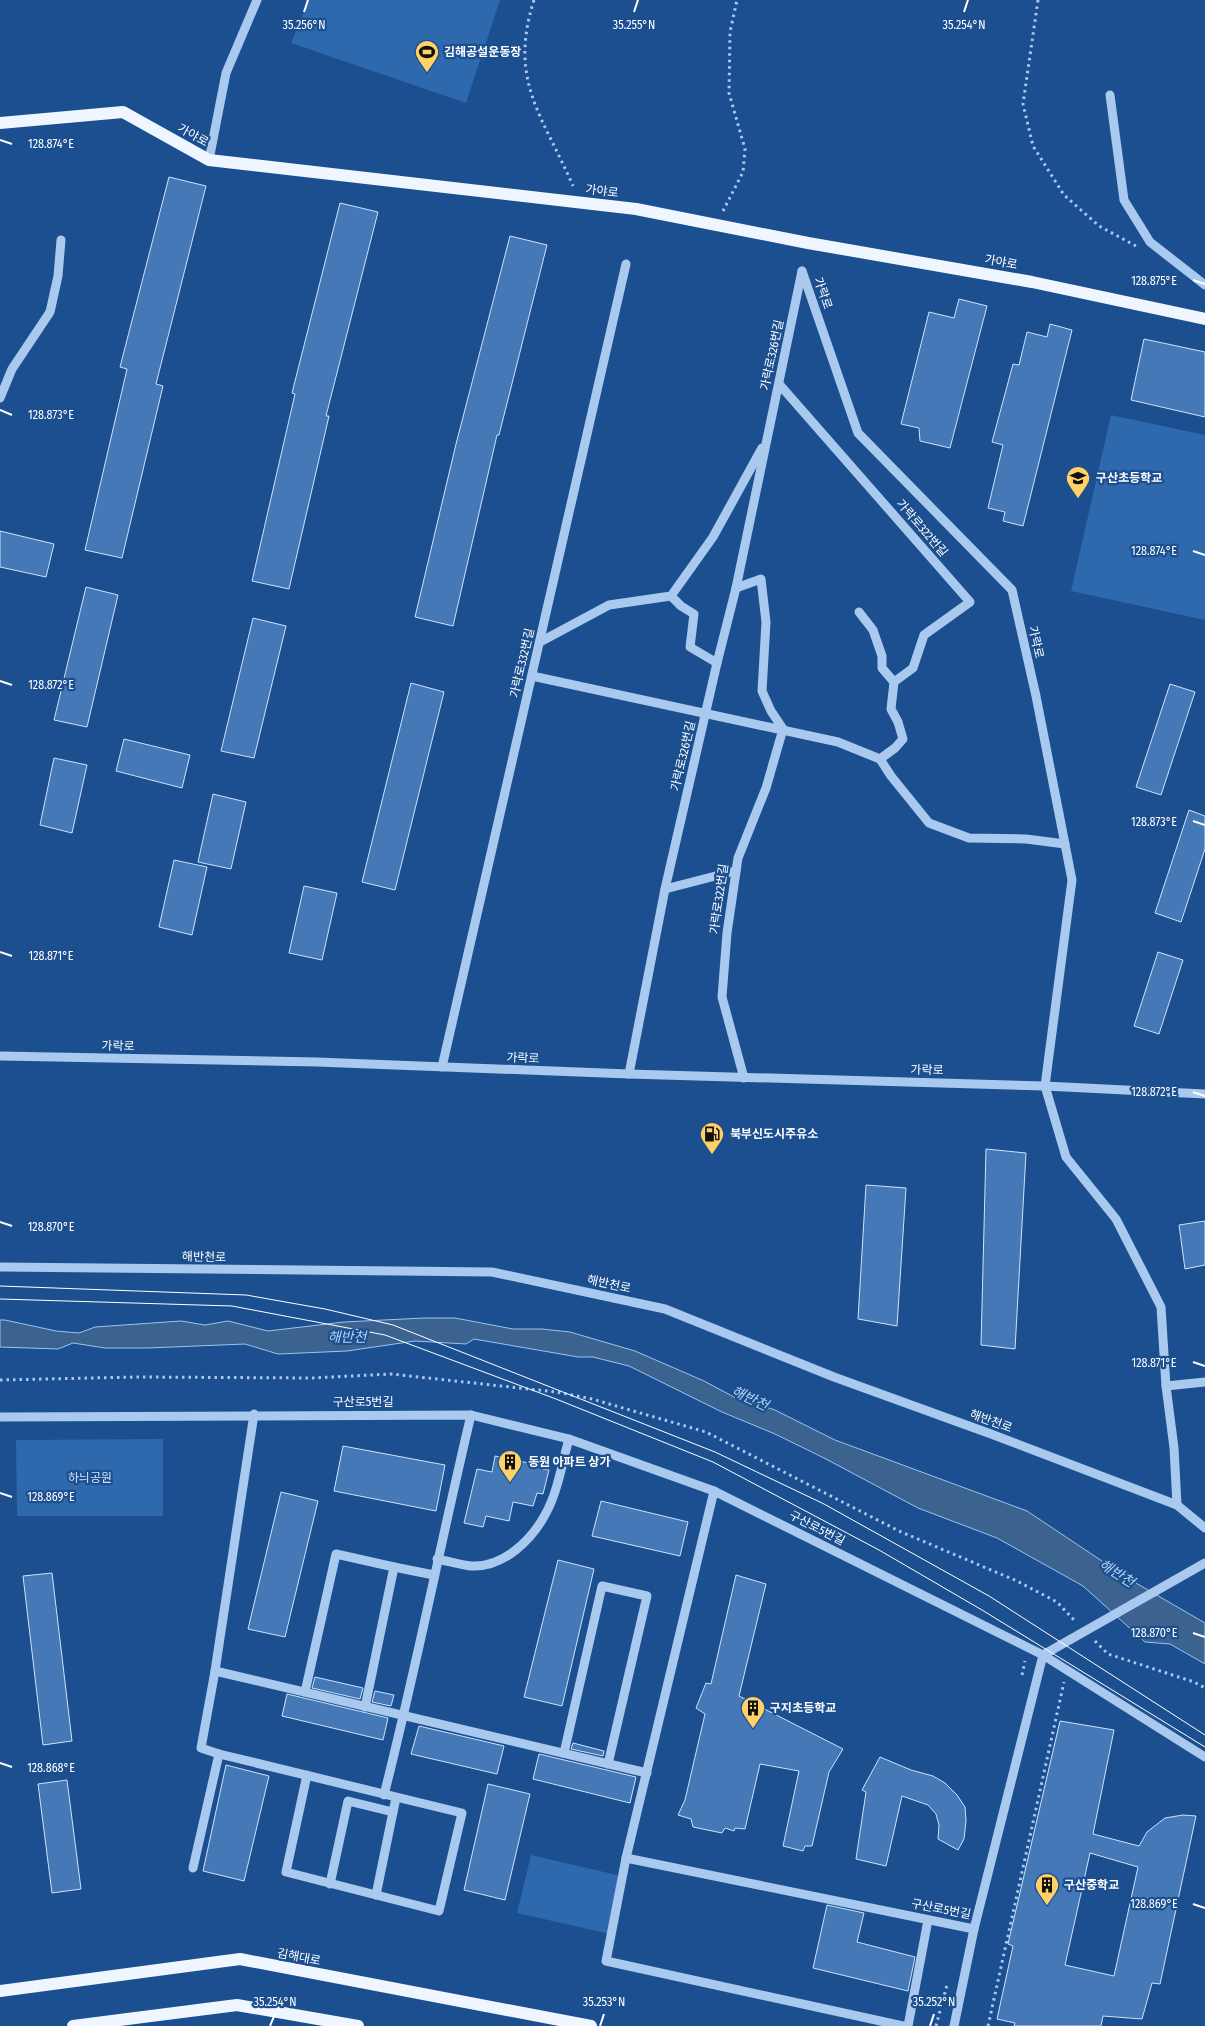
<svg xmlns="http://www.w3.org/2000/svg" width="1205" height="2026" viewBox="0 0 1205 2026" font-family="'Fira Sans Condensed','Noto Sans KR',sans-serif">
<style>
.green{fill:#2e69ad}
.water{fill:#3c6290;stroke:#9cc4f0}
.building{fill:#4478b7;stroke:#cfe3fa;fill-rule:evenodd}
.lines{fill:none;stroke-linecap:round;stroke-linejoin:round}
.path{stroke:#a9c9ee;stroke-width:3;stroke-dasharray:2.5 4;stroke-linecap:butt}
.minor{stroke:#a9c9ee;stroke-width:9}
.major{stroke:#f0f6ff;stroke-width:12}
.tram{stroke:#fff;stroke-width:1}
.ticks{fill:none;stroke:#fff;stroke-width:2}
.labels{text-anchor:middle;stroke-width:4.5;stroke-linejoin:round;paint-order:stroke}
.poi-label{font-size:12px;font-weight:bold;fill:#fff;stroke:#1b4f8f;text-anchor:start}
.street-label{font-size:12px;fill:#fff;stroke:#1b4f8f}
.park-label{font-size:12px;fill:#cfe3fa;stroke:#1b4f8f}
.water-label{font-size:14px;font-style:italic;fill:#b5d3f5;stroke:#1b4f8f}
.ticks-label{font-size:12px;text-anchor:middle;fill:#fff;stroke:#1b4f8f;stroke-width:4.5;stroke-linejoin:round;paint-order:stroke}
</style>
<rect width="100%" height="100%" fill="#1b4f8f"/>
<g class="green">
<path d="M309,0H500L466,103L291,43Z"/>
<path d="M1111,415L1205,435V620L1071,591Z"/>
<path d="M163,1439V1516H17L16,1440Z"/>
<path d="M531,1855L621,1876L610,1934L517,1913Z"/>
</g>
<path class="water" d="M424,1318H455L513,1329H542L570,1332L635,1351L704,1381L734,1397L775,1410L835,1440L1027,1511L1129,1579L1205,1623V1664L1170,1644L1145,1642L1083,1586L997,1538L918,1508L824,1458L775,1434L722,1412L629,1366L593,1357H578L474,1339L466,1344L415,1341L347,1351L278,1354L245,1344L148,1348H105L73,1343L58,1349L0,1347V1320H5L56,1331L79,1333L95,1327L181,1321L205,1325L228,1321L268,1331L344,1322Z"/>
<g class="building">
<path d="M169,177L206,186L156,384L163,386L122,558L85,550L127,369L120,367Z"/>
<path d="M340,203L378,212L326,416H329L289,589L252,581L295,394L292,393Z"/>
<path d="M510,236L547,245L499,435H497L453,626L415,617L456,444Z"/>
<path d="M959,299L987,306L950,448L920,441L919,428L901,424L929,312L954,318Z"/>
<path d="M1050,324L1072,330L1023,526L1003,521L1005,512L988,508L1003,445L992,442L1013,364L1019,365L1027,332L1047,337Z"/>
<path d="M1144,339L1205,352V417L1131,400Z"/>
<path d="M0,531L54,544L46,577L0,567Z"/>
<path d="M86,587L118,595L87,727L54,720Z"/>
<path d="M253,618L286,626L254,758L221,751Z"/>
<path d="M411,683L444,692L395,890L362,882Z"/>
<path d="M1170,684L1195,692L1161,795L1136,787Z"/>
<path d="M124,739L190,755L182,788L116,771Z"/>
<path d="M54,758L87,765L72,833L40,825Z"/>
<path d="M213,794L246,802L231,869L198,862Z"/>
<path d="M1189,810L1205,816V849L1181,922L1155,913Z"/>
<path d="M174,860L207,867L192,935L159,927Z"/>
<path d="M304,886L337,893L322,960L289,953Z"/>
<path d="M1158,952L1183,960L1159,1034L1134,1026Z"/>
<path d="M986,1149L1026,1153L1015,1349L981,1345Z"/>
<path d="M866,1185L906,1188L897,1326L858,1319Z"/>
<path d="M1205,1221V1265L1185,1269L1179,1225Z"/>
<path d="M343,1446L445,1465L436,1511L334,1491Z"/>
<path d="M495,1456L543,1466V1469L549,1470L543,1494L537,1493L533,1506L513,1502L509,1521L486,1516L483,1527L464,1523L477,1469L492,1472Z"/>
<path d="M281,1492L318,1501L285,1637L248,1629Z"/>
<path d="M601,1501L688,1522L680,1556L592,1536Z"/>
<path d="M558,1560L594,1569L562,1706L524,1697Z"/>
<path d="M52,1573L72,1741L43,1745L23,1576Z"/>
<path d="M736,1575L766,1584L739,1696L843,1749L829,1772L812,1846H805L803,1851L783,1846L799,1771L760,1764L745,1829L735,1828L734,1831L725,1828L722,1833L693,1827L691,1819L678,1815L685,1800L705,1714L696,1708L706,1683L711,1684Z"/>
<path d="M315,1677L363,1688L360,1699L312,1688Z"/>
<path d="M375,1691L394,1695L391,1706L372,1702Z"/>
<path d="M287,1694L388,1718L383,1740L282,1716Z"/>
<path d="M1060,1721L1114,1730L1093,1834L1139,1846L1147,1832L1165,1818L1183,1815L1196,1816L1160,1984L1152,1983L1142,2019L1103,2016L1101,2026H1014L1015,2023L997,2019L1013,1946L1008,1944ZM1090,1853L1138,1867L1114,1976L1065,1965Z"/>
<path d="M419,1726L504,1746L497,1774L411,1754Z"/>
<path d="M573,1743L604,1751L603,1756L571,1749Z"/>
<path d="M539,1754L636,1777L630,1803L533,1779Z"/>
<path d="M880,1757L911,1770L933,1776L945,1783L957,1795L965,1807L966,1821L964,1839L958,1850L938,1839L939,1825L936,1814L928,1805L902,1796L886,1866L856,1859L866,1792L862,1790Z"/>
<path d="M226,1765L269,1776L244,1881L203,1871Z"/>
<path d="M67,1780L81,1889L52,1893L38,1784Z"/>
<path d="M488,1784L530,1794L505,1900L464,1890Z"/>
<path d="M827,1905L864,1913L857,1942L915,1957L908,1991L813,1968Z"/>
</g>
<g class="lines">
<g class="path">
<path d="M534,0C508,81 543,116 573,186"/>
<path d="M1038,0L1023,104L1033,146L1064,195L1099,226L1136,246"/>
<path d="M723,211L743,172L745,149L729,93L730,32L737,0"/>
<path d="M0,1380L137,1377L312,1378L391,1374L556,1392L592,1399L706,1432L899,1531L1017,1581L1057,1602L1076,1622"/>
<path d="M1095,1641L1108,1654L1194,1682L1205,1688"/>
<path d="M1022,1675L1025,1661"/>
<path d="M936,2026L947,1985"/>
<path d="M988,2026L1064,1682"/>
</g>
<g class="minor">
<path d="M1110,95L1124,200L1150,242L1205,285"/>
<path d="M209,160L226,73L257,0"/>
<path d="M802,271L858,433L1012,590L1036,696L1072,880L1045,1086L1066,1157L1116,1219L1161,1307L1166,1386L1174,1448L1177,1505"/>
<path d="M779,384L970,602L924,635L913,668L894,682L891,709L898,722L903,739L895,748L880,759"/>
<path d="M0,398L12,369L50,312L58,276L61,240"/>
<path d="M736,588L761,579L766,622L762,691L771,711L783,729L766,788L738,858L727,933L722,997L744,1078"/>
<path d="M671,596L681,606L694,614L690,647L717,663"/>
<path d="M859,612L873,630L882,656V668L894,682"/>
<path d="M540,642L609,605L671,596L713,537L762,448"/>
<path d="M532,676L838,742L880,759"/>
<path d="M880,759L891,776L929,823L969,838L1026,839L1065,844"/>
<path d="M665,889L735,871"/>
<path d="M0,1056L317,1062L629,1074L1045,1086L1205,1094"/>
<path d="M442,1067L626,264"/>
<path d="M629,1074L665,889L717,663L736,588L802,271"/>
<path d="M0,1267L492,1272L665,1309L834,1377L991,1434L1177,1505L1205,1528"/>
<path d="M1166,1386L1205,1382"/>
<path d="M0,1417L471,1415L569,1439L714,1491L1043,1655L1205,1757"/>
<path d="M714,1491L626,1858L606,1961L903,2026"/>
<path d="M437,1559C448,1561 460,1565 471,1566C503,1568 532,1540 546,1513C558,1491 562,1463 569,1439"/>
<path d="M394,1567L434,1575"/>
<path d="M1043,1655L1205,1563"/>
<path d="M215,1671L647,1773"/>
<path d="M305,1692L336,1554L394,1567L365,1707"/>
<path d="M564,1753L602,1586L647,1596L608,1764"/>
<path d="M219,1754L462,1813L439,1911L286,1872L307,1775"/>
<path d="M384,1795C416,1669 441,1541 471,1415"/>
<path d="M626,1858L974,1929"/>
<path d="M193,1868L219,1754L201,1748L215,1671L254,1414"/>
<path d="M330,1884L348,1801L393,1812L396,1798"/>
<path d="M376,1895L393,1812"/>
<path d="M908,2026L928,1920"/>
<path d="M954,2026L974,1929L1043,1655"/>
</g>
<g class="major">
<path d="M0,123L123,112L209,160L636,209L808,243L1032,282L1205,319"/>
<path d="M0,1991L240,1959L591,2026"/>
<path d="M73,2026L237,2005L358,2026"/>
</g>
<g class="tram">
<path d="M0,1286L246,1295L325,1309L393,1325L715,1452L824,1504L989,1596L1205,1735"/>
<path d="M0,1299L232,1306L385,1335L556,1399L713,1462L879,1550L982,1610L1205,1747"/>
</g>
</g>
<path class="ticks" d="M304,12L308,0M634,12L638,0M964,12L968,0M0,140L12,144M1193,280L1205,284M0,410L12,415M1193,551L1205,555M0,681L12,685M1193,821L1205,825M0,952L12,956M1193,1092L1205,1096M0,1222L12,1226M1193,1362L1205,1366M0,1493L12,1497M1193,1633L1205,1637M0,1763L12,1767M1193,1904L1205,1908M270,2026L275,2014M600,2026L604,2014M930,2026L934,2014"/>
<defs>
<g id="stadium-pin" transform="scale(1.25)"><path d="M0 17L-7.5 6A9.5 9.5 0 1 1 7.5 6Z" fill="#ffd166" stroke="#1b4f8f"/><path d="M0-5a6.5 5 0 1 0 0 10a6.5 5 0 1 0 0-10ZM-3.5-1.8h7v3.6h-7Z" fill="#111"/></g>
<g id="school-pin" transform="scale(1.25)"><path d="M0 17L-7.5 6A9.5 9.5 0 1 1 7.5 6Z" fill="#ffd166" stroke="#1b4f8f"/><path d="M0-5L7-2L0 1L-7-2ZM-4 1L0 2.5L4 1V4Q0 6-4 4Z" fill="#111"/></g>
<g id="fuel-pin" transform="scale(1.25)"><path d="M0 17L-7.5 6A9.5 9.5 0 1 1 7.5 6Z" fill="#ffd166" stroke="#1b4f8f"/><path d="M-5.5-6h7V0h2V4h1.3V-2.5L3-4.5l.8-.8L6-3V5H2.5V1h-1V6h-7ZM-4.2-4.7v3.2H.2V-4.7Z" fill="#111"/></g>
<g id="building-pin" transform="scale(1.25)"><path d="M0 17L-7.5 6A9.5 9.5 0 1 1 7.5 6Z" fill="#ffd166" stroke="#1b4f8f"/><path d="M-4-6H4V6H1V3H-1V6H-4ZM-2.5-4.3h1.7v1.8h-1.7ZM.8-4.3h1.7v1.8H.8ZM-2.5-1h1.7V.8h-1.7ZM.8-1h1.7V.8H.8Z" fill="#111"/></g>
</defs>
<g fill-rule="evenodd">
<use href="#stadium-pin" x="427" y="52"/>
<use href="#school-pin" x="1078" y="478"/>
<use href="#fuel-pin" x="712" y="1134"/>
<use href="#building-pin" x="510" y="1462"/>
<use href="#building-pin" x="753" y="1708"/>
<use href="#building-pin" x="1047" y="1885"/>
</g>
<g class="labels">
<g class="poi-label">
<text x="444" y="56">김해공설운동장</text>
<text x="1096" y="482">구산초등학교</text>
<text x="730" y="1138">북부신도시주유소</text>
<text x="528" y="1466">동원 아파트 상가</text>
<text x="770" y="1712">구지초등학교</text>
<text x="1064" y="1889">구산중학교</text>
</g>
<g class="street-label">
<text transform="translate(193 135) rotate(29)" y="4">가야로</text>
<text transform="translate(602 191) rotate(7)" y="4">가야로</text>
<text transform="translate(1001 262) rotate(10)" y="4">가야로</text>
<text transform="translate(823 293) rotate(71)" y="4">가락로</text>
<text transform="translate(772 355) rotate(-78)" y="4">가락로326번길</text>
<text transform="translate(922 528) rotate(49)" y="4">가락로322번길</text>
<text transform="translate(1036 642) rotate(77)" y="4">가락로</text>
<text transform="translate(522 663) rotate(-77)" y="4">가락로332번길</text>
<text transform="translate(683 756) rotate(-77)" y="4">가락로326번길</text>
<text transform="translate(719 899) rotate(-82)" y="4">가락로322번길</text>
<text transform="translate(118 1046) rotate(1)" y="4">가락로</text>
<text transform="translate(523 1058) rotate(2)" y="4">가락로</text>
<text transform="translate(927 1070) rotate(1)" y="4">가락로</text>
<text transform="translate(204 1257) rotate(1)" y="4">해반천로</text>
<text transform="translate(609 1284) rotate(12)" y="4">해반천로</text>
<text x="363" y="1406">구산로5번길</text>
<text transform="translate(991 1421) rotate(20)" y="4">해반천로</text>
<text transform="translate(817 1528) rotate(27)" y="4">구산로5번길</text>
<text transform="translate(941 1909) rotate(11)" y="4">구산로5번길</text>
<text transform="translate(299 1957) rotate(11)" y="4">김해대로</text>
</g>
<g class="park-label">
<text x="90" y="1482">하늬공원</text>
</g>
<g class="water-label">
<text x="347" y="1342">해반천</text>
<text transform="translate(750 1398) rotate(25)" y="5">해반천</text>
<text transform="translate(1117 1573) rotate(32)" y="5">해반천</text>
</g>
</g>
<g class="ticks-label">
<text x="304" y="29">35.256°N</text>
<text x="634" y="29">35.255°N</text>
<text x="964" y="29">35.254°N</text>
<text x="51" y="148">128.874°E</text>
<text x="1154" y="285">128.875°E</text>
<text x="51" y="419">128.873°E</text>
<text x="1154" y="555">128.874°E</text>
<text x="51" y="689">128.872°E</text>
<text x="1154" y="826">128.873°E</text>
<text x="51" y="960">128.871°E</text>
<text x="1154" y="1096">128.872°E</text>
<text x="51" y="1231">128.870°E</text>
<text x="1154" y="1367">128.871°E</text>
<text x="51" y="1501">128.869°E</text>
<text x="1154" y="1637">128.870°E</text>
<text x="51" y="1772">128.868°E</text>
<text x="1154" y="1908">128.869°E</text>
<text x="275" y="2006">35.254°N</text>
<text x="604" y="2006">35.253°N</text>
<text x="934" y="2006">35.252°N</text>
</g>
</svg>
